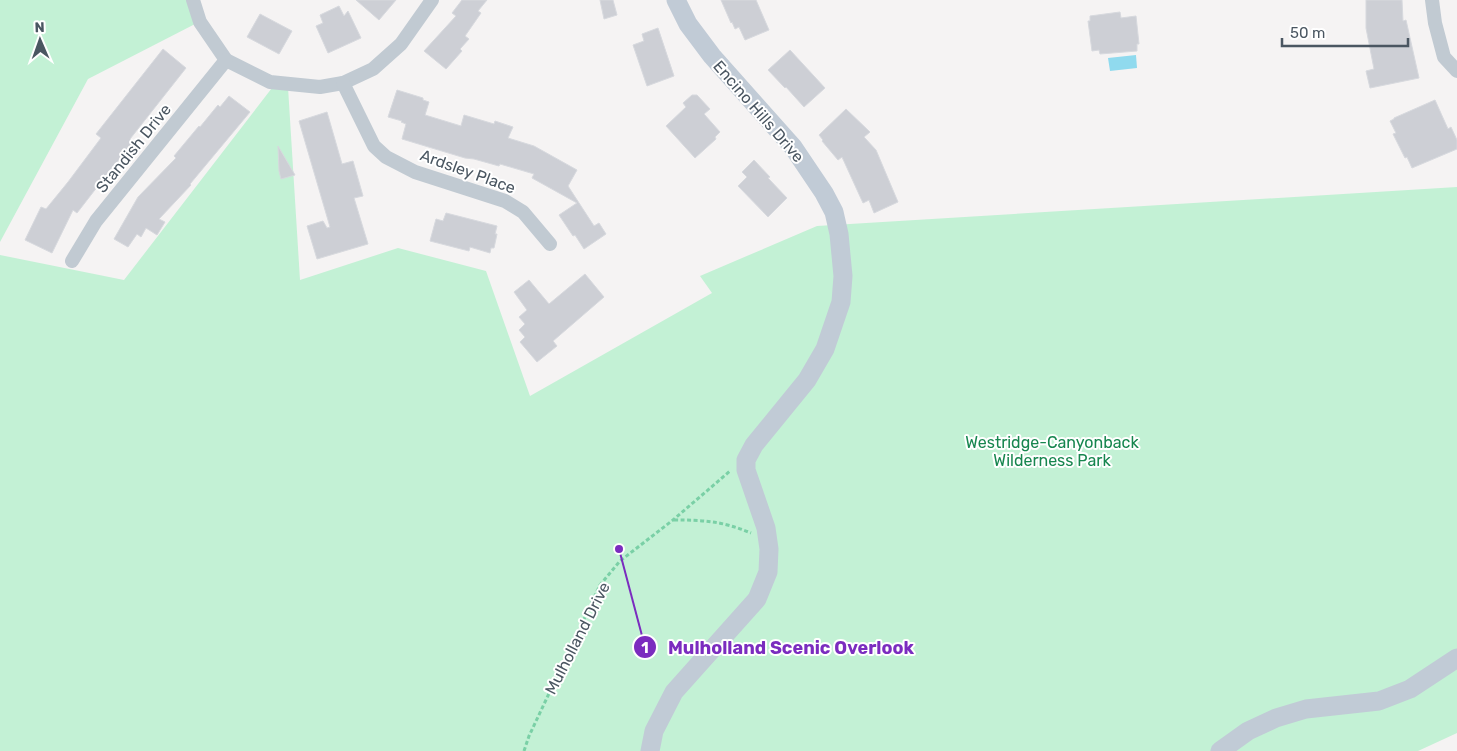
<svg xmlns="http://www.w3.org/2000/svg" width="1457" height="751" viewBox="0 0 1457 751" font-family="Rubik,sans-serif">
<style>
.green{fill:#c3f1d5}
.water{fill:#90daee}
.building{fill:#cdcfd5;stroke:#d7d9de}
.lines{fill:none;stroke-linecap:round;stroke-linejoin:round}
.path{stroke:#7ad0a6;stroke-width:3;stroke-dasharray:4 2.5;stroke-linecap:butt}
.street{stroke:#c1cad2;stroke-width:14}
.secondary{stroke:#c1cbd6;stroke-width:19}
.labels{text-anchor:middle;stroke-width:4;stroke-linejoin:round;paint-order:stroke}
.street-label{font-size:16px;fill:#4a5661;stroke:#fff}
.park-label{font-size:16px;fill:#17864f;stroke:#fff}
.leader{fill:none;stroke:#7b2cbf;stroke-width:2}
.callout-dot{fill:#7b2cbf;stroke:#fff;stroke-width:2}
.mark-label{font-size:15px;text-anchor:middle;font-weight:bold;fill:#fff}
.callout-label{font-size:18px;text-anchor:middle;font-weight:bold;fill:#7b2cbf;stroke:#fff;stroke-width:4;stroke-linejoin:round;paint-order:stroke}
</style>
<rect width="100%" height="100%" fill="#f5f3f3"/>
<g class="green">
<path d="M0,0H191L197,23L88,79L0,242Z"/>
<path d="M275,84L288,87L300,280L398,248L486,271L530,396L712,293L700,276L817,226L1457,187V733L1418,751H0V255L124,280Z"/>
</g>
<path class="water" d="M1136,55L1137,68L1110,71L1108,58Z"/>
<g class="building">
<path d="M356,0H396L379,20Z"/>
<path d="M462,0H487L478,11L481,13L465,36L469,39L460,49L462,51L446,69L424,51L456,16L452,13Z"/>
<path d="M600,0H613L617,15L604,19Z"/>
<path d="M721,0H756L769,30L745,40L739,27L735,29L732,22L731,23Z"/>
<path d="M1366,0H1402L1403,21L1406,20L1419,78L1370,88L1366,71L1374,69L1366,28Z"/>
<path d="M339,6L344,16L348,11L361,38L328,53L316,26L323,23L320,15Z"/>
<path d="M1120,12L1121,18L1136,16L1139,44H1137V51L1100,54L1099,50L1092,51L1088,21H1090V16Z"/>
<path d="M260,14L292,31L279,54L247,37Z"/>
<path d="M658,28L674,76L647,86L633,45L644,41L642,34Z"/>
<path d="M163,49L186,68L130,139L134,143L108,173L77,213L73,210L52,253L25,240L41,207L46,209L68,182L101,138L96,134Z"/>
<path d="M790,50L825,88L804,107L786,87L785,88L768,70Z"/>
<path d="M397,90L423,98V100L429,102L425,115L461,126L464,115L494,124L495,121L513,127L508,138L534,146L577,170L568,186L594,226L599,223L606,234L584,249L575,235L573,236L559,215L577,203L532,178L534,174L500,164L499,166L474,159L465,158L402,139L406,124L401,122L402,121L388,117Z"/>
<path d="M692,95H697L710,109L704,114L720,132L715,137L716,139L695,158L666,126L686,107L683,103Z"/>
<path d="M229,96L250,112L190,184L191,185L159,219L165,222L157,235L146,228L141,237L137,234L128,247L114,239L138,197L176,158L174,156L199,126L200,127L218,105L220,107Z"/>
<path d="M1435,100L1448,129L1451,127L1457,140V149L1412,168L1407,157L1405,158L1393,134L1396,133L1390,121L1394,119V118Z"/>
<path d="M846,109L870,132L864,137L876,150L898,202L874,213L869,200L863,203L842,157L838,160L822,141L823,140L819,135Z"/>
<path d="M327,112L342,164L353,161L363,196L354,198L368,244L317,259L307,226L323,221L327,228L330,227L299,121Z"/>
<path d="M278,146L295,175L281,179L279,171Z"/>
<path d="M754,160L770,177L768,178L787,198L768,217L738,186L747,177L742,172Z"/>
<path d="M446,213L497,226L495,234H497L494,248H491L490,253L470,247L469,251L430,241L436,219L443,221Z"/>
<path d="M585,274L604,297L553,341L557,346L537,362L520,342L525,337L519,330L525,324L519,317L527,310L514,292L529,280L549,304Z"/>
</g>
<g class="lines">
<g class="path">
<path d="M674,520C704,520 722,521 751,533"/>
<path d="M524,751L529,736L600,585L620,561L673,520L730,471"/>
</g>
<g class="street">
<path d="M193,0L200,22L226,60L270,82L320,87L343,83L373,69L401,44L432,0"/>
<path d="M1432,0L1435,23L1444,57L1457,71"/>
<path d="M343,83L374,146L386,157L415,172L505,201L523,212L550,244"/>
<path d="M72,261L96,221L226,60"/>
</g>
<g class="secondary">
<path d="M650,751L654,731L674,692L757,599L768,572L769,549L766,528L746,470V460L754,445L807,380L825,349L841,302L843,276L839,234L834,212L824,193L793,147L712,56L688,24L676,0"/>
<path d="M1220,751L1248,731L1276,718L1306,709L1379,701L1410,689L1457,658"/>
</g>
</g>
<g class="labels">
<g class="street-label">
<text transform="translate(759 111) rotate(49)" y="6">Encino Hills Drive</text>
<text transform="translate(133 148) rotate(-51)" y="6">Standish Drive</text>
<text transform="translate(468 171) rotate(20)" y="6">Ardsley Place</text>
<text transform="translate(577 638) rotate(-63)" y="6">Mulholland Drive</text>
</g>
<g class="park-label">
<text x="1052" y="448">Westridge-Canyonback<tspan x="1052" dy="18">Wilderness Park</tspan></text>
</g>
</g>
<path class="leader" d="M619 549L645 647"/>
<g class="callout-dot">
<circle cx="619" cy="549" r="5"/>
<circle cx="645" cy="647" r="12"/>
</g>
<g class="mark-label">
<text x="645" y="653">1</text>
</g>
<g class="callout-label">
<text x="791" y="654">Mulholland Scenic Overlook</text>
</g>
<g transform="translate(40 40) rotate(358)" stroke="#ffffff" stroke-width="4" paint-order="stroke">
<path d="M0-4L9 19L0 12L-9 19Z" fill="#4a5661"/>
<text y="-8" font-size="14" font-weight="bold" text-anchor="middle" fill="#4a5661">N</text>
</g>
<path d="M1282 38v8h126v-8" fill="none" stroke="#4a5661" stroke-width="2.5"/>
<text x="1290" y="38" font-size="15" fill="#4a5661" stroke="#ffffff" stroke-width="4" paint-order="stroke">50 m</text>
</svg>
